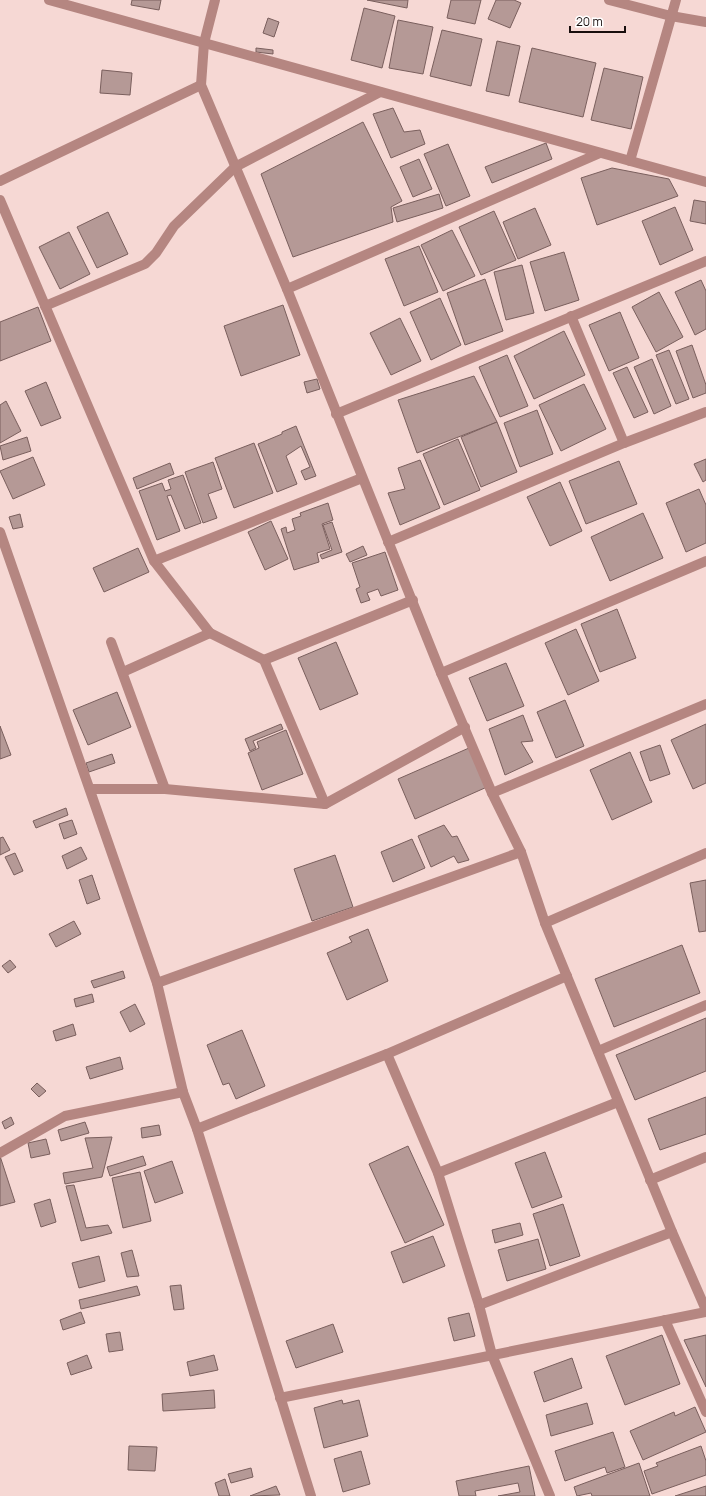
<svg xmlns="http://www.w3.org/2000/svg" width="706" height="1496" viewBox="0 0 706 1496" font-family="Manrope,sans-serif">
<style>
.building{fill:#b59996;stroke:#7a5f5d}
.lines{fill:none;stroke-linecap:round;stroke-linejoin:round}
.street{stroke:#b58681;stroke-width:10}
</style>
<rect width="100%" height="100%" fill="#f6d8d4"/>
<g class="building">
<path d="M132,0H161L159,10L131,5Z"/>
<path d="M367,0H408L407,8Z"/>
<path d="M451,0H481L475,24L447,18Z"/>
<path d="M496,0H514L521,3L510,28L488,19Z"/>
<path d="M364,8L395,16L382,68L351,60Z"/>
<path d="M268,18L279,22L274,37L263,33Z"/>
<path d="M398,20L433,27L423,74L389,68Z"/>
<path d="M442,30L482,39L471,86L430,76Z"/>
<path d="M497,41L520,46L509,96L486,91Z"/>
<path d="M256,48L273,50V54L256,52Z"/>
<path d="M532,48L596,63L583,117L519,102Z"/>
<path d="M604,68L643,77L631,129L591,120Z"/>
<path d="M102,70L132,73L130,95L100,93Z"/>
<path d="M393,108L404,132L420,130L425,144L391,158L373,114Z"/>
<path d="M363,122L402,201L391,207L393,222L293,257L261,174Z"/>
<path d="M546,143L552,159L492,183L485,167Z"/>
<path d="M448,144L470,196L446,206L424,154Z"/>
<path d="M419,159L432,189L413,197L400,167Z"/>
<path d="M612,168L669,179L678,196L597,225L581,178Z"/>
<path d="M439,194L443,208L397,222L393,208Z"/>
<path d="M694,200L706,202V224L690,221Z"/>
<path d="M675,207L693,250L660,265L642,221Z"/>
<path d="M535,208L551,245L518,259L503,222Z"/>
<path d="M494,211L516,260L481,275L459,227Z"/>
<path d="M108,212L128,254L97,268L77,227Z"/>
<path d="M452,230L475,276L443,291L421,245Z"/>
<path d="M69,232L90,274L60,289L39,247Z"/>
<path d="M419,246L438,292L404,306L385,259Z"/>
<path d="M564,252L579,300L545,311L530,262Z"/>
<path d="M522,265L534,313L506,320L494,272Z"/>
<path d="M485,279L503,331L465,345L447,293Z"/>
<path d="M701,280L706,291V329L695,335L675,292Z"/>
<path d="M659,292L683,337L656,352L632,307Z"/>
<path d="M440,298L461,345L431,360L410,312Z"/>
<path d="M283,305L300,355L241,376L224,326Z"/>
<path d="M38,307L51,341L0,361V322Z"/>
<path d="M620,312L639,358L609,371L589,325Z"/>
<path d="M400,318L421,361L391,375L370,333Z"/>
<path d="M564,331L585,375L534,399L514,356Z"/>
<path d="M692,345L706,385V393L693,398L676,351Z"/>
<path d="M669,350L689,399L676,404L656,355Z"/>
<path d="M507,355L528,406L500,417L479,367Z"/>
<path d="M652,359L671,406L654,414L634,367Z"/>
<path d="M627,367L648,412L634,418L613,373Z"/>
<path d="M474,376L497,422L417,453L398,400Z"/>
<path d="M317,379L320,389L307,393L304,382Z"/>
<path d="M46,382L61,418L41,426L25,391Z"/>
<path d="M584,384L606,429L561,451L539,405Z"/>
<path d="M6,401L21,431L0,443V405Z"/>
<path d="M537,410L553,454L520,467L504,423Z"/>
<path d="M497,422L517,472L481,487L461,437Z"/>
<path d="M296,426L316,476L305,480L301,471L310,467L301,446L286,456L297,484L277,492L258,444L282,434V432Z"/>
<path d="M27,437L31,451L3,460L0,446Z"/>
<path d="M458,439L480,490L444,505L423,454Z"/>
<path d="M254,443L273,493L234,508L215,458Z"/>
<path d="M33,457L45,485L13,499L0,471Z"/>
<path d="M706,459V480L703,482L694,464Z"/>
<path d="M420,460L440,508L400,525L388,493L405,489L398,468Z"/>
<path d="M619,461L637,504L586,524L569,481Z"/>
<path d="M213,462L222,489L208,494L217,518L203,523L185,472Z"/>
<path d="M170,463L174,474L137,489L133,478Z"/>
<path d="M183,475L201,523L185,529L171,495L167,496L180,531L157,540L139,491L162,483L165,491L171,489L168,480Z"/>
<path d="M560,482L582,531L550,546L527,497Z"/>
<path d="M699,489L706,505V543L686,552L666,503Z"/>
<path d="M328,503L333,520L322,524L330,549L317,553L319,562L294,570L281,529L286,527L287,533L295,530L292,519L301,516L300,513Z"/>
<path d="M643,513L663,558L610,581L591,537Z"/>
<path d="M20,514L23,527L13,529L9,517Z"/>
<path d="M271,521L288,559L265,570L248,532Z"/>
<path d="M332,522L342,552L322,559L320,555L332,550L323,525Z"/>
<path d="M363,546L367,555L350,562L346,554Z"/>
<path d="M138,548L149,572L104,592L93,568Z"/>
<path d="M385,552L398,590L381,596L378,589L367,593L370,600L361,603L356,589L360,587L352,563Z"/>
<path d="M617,609L636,658L600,672L581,624Z"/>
<path d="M576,629L599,681L568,695L545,643Z"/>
<path d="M336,642L358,694L320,710L298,658Z"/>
<path d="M506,663L524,706L487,721L469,678Z"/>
<path d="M117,692L131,727L88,745L73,710Z"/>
<path d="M565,700L584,746L556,758L537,712Z"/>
<path d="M523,715L533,741L521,742L533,762L505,775L489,729Z"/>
<path d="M281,724L283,729L253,741L256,748L250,751L245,739Z"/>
<path d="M706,724V783L693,789L671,740Z"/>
<path d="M0,726L11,755L0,759Z"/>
<path d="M286,730L303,774L262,790L248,753L259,748L257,742Z"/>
<path d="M660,745L670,774L650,781L640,752Z"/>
<path d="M469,748L487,787L415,819L398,779Z"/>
<path d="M630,752L652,802L612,820L590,770Z"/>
<path d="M112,754L115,763L89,772L86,763Z"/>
<path d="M66,808L68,815L36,828L33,821Z"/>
<path d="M72,820L77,834L64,839L59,824Z"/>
<path d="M444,825L452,837L457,836L469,860L458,863L454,856L431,867L418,836Z"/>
<path d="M3,837L10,850L0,855V838Z"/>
<path d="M412,839L425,868L393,882L381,852Z"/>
<path d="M81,847L87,859L67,869L62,856Z"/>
<path d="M15,853L23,871L14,875L5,857Z"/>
<path d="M335,855L353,907L312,921L294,869Z"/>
<path d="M92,875L100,899L87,904L79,880Z"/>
<path d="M706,880V931L699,932L690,883Z"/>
<path d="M74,921L81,934L56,947L49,934Z"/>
<path d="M368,929L388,981L347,1000L327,953L352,942L349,937Z"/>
<path d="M682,945L700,993L614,1027L595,979Z"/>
<path d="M10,960L16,967L8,973L2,966Z"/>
<path d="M123,971L125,978L94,988L91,981Z"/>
<path d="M92,994L94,1002L76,1007L74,999Z"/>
<path d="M135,1004L145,1024L130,1032L120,1012Z"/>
<path d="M706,1018V1071L635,1100L616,1055Z"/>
<path d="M73,1024L76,1035L56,1041L53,1031Z"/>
<path d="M242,1030L265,1086L236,1099L229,1083L223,1085L207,1045Z"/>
<path d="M120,1057L123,1069L90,1079L86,1067Z"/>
<path d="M37,1083L46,1091L39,1097L31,1089Z"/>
<path d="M706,1097V1134L660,1150L648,1119Z"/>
<path d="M11,1117L14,1124L5,1129L2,1122Z"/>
<path d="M85,1122L89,1133L61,1141L58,1130Z"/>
<path d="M159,1125L161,1135L142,1138L141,1128Z"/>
<path d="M112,1137L102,1177L65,1184L63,1173L93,1168L85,1138Z"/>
<path d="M46,1139L50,1154L31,1158L28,1143Z"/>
<path d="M408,1146L444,1225L405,1243L369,1164Z"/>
<path d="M545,1152L562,1197L532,1208L515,1163Z"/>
<path d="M0,1156L15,1202L0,1206Z"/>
<path d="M143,1156L146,1165L110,1176L107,1167Z"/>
<path d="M172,1161L183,1193L155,1203L144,1171Z"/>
<path d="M140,1172L151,1221L123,1228L112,1178Z"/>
<path d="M74,1185L86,1228L108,1225L112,1233L81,1241L66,1186Z"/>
<path d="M50,1199L56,1222L41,1227L34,1204Z"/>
<path d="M563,1204L580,1256L550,1266L533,1214Z"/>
<path d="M520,1223L523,1235L495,1243L492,1230Z"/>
<path d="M433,1236L445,1266L403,1283L391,1252Z"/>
<path d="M538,1239L546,1269L507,1281L498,1250Z"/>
<path d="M132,1250L139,1276L127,1277L121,1253Z"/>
<path d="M99,1256L105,1281L79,1288L72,1263Z"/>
<path d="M181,1285L184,1309L174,1310L170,1286Z"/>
<path d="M137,1286L140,1295L81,1309L79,1300Z"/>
<path d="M81,1312L85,1323L63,1330L60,1320Z"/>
<path d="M469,1313L475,1336L454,1341L448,1318Z"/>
<path d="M333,1324L343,1352L296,1368L286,1341Z"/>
<path d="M120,1332L123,1350L109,1352L106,1334Z"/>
<path d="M662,1335L680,1384L625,1405L606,1356Z"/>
<path d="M706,1335V1387L684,1340Z"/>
<path d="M87,1355L92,1368L71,1375L67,1363Z"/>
<path d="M214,1355L218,1370L190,1376L187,1362Z"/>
<path d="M572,1358L582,1388L544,1402L534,1372Z"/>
<path d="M214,1390L215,1408L163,1411L162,1394Z"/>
<path d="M342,1400L343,1404L359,1400L368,1436L324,1448L314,1408Z"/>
<path d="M587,1403L593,1424L551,1436L546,1415Z"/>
<path d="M695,1407L706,1432L643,1460L630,1431L674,1412L675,1416Z"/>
<path d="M613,1432L625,1467L607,1473L605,1467L565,1481L555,1451Z"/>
<path d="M129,1446L157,1447L155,1471L128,1470Z"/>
<path d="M701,1446L706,1461V1475L652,1494L644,1471L658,1466L656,1463Z"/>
<path d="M361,1451L370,1484L343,1492L334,1459Z"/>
<path d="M639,1463L650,1496H592L591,1493L577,1496L574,1487Z"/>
<path d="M529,1466L535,1496H498L520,1492L518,1483L475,1491L476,1496H459L456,1481Z"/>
<path d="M251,1468L253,1477L231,1483L228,1474Z"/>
<path d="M225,1479L230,1496H219L215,1483Z"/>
<path d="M276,1486L280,1495L250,1496Z"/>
<path d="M706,1486V1496H675Z"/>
</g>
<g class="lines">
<g class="street">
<path d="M49,0L706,182"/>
<path d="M215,0L204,43L201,85L287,289L441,673L492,793L521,852L545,923L672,1232L706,1310"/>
<path d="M609,0L671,16L706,22"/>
<path d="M630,161L676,0"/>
<path d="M0,181L201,85"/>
<path d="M0,200L154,561L210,633"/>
<path d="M287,289L600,153"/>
<path d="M45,306L145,264L156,253L174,226L235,167L380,92"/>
<path d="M571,316L624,443"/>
<path d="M336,414L706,261"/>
<path d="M0,532L157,983L183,1092L197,1129L311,1496"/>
<path d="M388,542L624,443L706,412"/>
<path d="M154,561L362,478"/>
<path d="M111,642L165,789"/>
<path d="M264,660L413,600"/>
<path d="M123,672L210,633L264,660L325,804"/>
<path d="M441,673L706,561"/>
<path d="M91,789H165L325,804L465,727"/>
<path d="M492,793L706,704"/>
<path d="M545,923L706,853"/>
<path d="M157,983L521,852"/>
<path d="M598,1051L706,1005"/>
<path d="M387,1054L438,1173L479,1305L492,1355L550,1496"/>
<path d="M197,1129L387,1054L567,976"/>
<path d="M0,1153L65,1116L183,1092"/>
<path d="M438,1173L618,1102"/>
<path d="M650,1180L706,1157"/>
<path d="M479,1305L672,1232"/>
<path d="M665,1320L706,1412"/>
<path d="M280,1398L706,1312"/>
</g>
</g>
<path d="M570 26v6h55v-6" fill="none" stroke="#180e0d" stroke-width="2"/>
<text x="576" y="26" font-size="12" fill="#180e0d" stroke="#ffffff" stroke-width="3" paint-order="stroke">20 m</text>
</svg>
